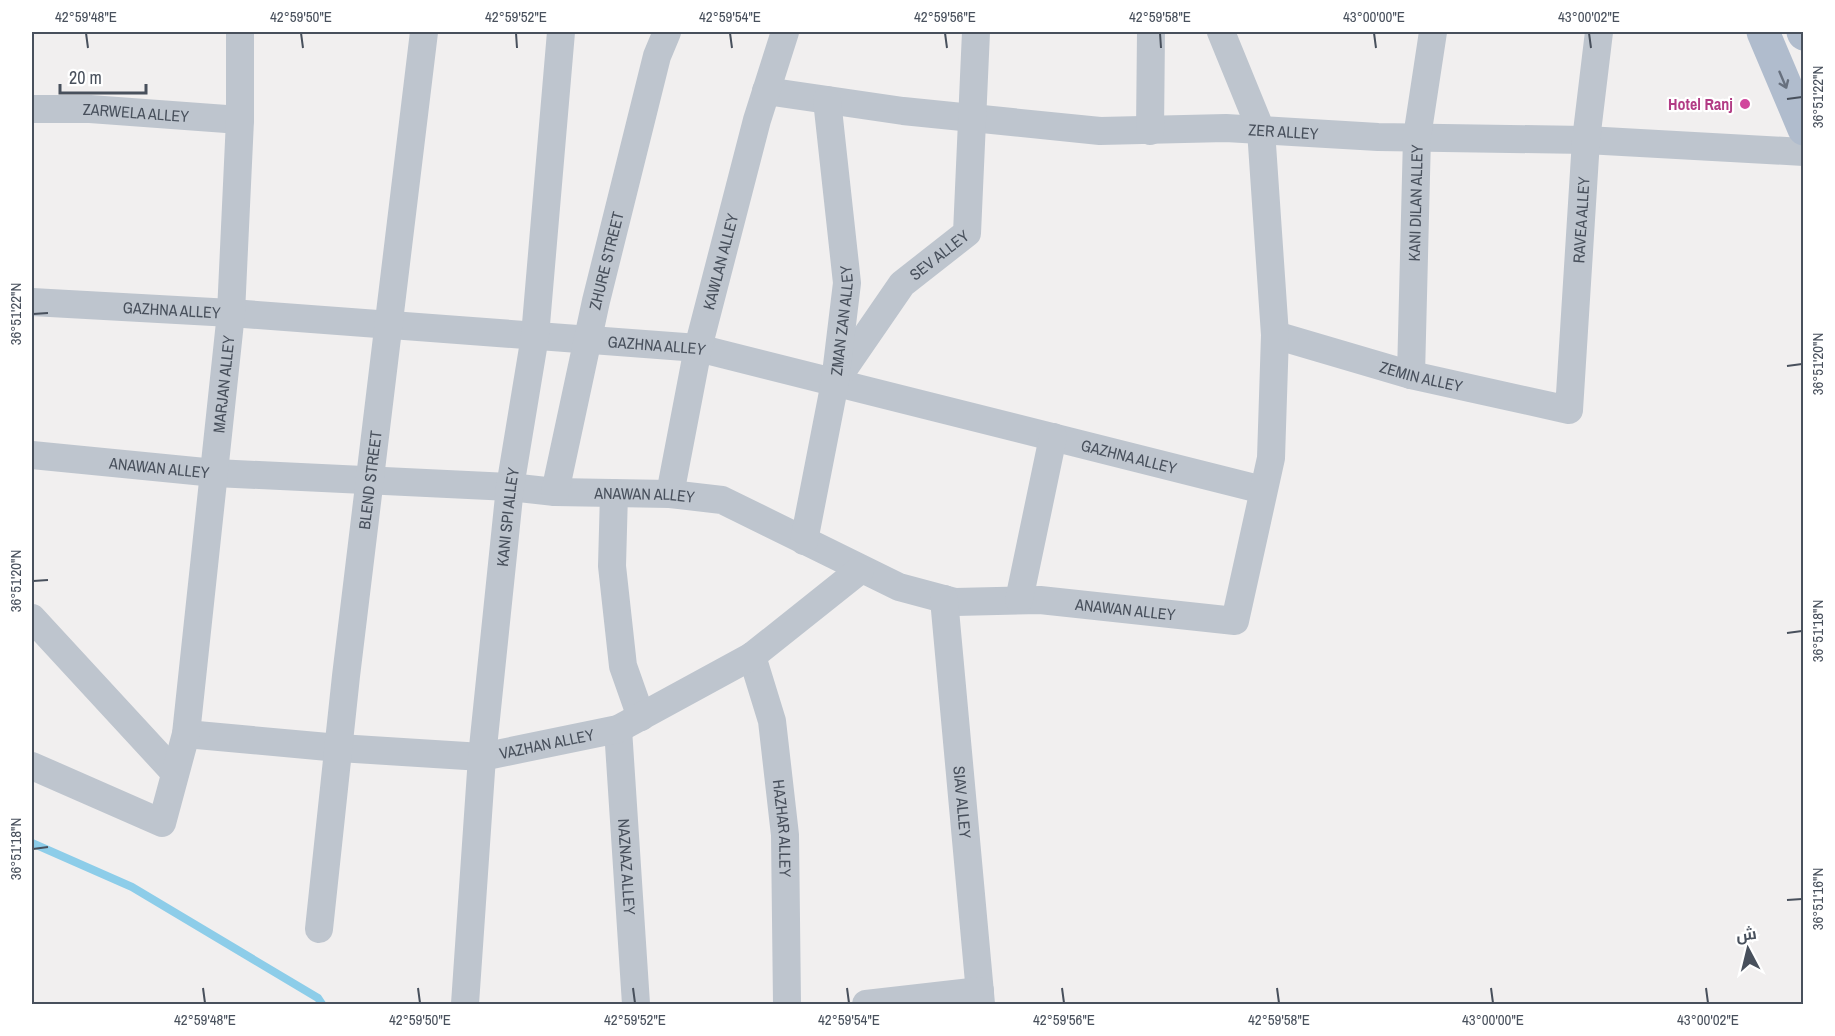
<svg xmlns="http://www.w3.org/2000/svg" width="1835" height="1036" viewBox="0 0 1835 1036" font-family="'Archivo Narrow',Cairo,sans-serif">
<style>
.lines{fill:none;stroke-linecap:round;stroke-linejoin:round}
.stream{stroke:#8dcde9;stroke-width:8}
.street{stroke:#bec5ce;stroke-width:28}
.primary{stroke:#b0bccd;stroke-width:33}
.oneway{stroke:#67707e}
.ticks{fill:none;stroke:#48505c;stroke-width:2}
.hotel-dot{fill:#d1479c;stroke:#fff;stroke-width:2}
.labels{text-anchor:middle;stroke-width:4.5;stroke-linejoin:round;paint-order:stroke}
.hotel-label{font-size:16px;font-weight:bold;fill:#b23c85;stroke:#fff;text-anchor:end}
.street-label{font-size:16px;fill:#48505c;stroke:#fff}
.neatline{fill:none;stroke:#48505c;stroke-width:2}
.ticks-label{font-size:15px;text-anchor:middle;fill:#48505c}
</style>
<rect width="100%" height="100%" fill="#f1efef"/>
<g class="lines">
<path class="stream" d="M32,843L132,887L318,998L322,1004"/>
<g class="street">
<path id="s1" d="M766,91L903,111L1100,131L1226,128L1378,137L1586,140L1804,152"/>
<path id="s2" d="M32,109H90L240,120"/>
<path d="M1150,131L1151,32"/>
<path id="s3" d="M32,302L231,313L698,348L1263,490"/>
<path id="s4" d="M1275,335L1411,375L1569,410L1586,140L1599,32"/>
<path id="s5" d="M1411,375L1417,137L1433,32"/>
<path id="s6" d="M838,377L902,284L967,233L976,32"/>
<path id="s7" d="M32,455L215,473L510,487L555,492L670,494L722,500L899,587L955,602L1040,600L1235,621L1271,458L1275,335L1261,130L1221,32"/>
<path id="s8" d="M555,492L596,301L657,56L667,32"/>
<path d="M614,493L612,566L623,666L641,717"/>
<path id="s9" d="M670,494L698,348L757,120L785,32"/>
<path id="s10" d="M804,541L835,382L847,283L827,100"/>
<path id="s11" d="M944,599L981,1004"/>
<path d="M1019,600L1053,437"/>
<path d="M32,618L175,773"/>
<path id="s12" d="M752,656L772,721L785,835L787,1004"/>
<path id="s13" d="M618,729L636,1004"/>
<path id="s14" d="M186,734L339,748L482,757L618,729L752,656L860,570"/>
<path id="s15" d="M32,766L162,823L186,734L231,313L240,120V32"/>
<path id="s16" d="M319,929L346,676L424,32"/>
<path id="s17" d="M465,1004L482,757L510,487L535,336L561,32"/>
<path d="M866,1004L980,991"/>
</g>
<g class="primary">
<path d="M1763,32L1804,129"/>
<path d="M1803,32L1804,34"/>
</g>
</g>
<defs><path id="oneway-shaft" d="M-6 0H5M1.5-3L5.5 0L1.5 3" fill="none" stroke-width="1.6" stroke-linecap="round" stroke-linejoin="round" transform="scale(1.5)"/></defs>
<use class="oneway" href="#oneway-shaft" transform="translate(1783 80) rotate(67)"/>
<path class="ticks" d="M86,33L88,48M301,33L303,48M516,33L517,48M730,33L732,48M945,33L947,48M1160,33L1161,48M1374,33L1376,48M1589,33L1591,48M1787,99L1802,97M33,314L48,313M1787,366L1802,364M33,581L48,580M1787,633L1802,631M33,849L48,847M1787,900L1802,899M203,988L205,1003M418,988L420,1003M633,988L635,1003M847,988L849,1003M1062,988L1064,1003M1277,988L1279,1003M1491,988L1493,1003M1706,988L1708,1003"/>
<circle class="hotel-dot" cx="1745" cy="104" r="6"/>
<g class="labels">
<g class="hotel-label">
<text x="1733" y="110">Hotel Ranj</text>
</g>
<g class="street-label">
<text dy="6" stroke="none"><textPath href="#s2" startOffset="104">ZARWELA ALLEY</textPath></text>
<text dy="6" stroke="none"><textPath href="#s1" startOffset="520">ZER ALLEY</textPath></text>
<text dy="6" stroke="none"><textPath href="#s5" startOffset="172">KANI DILAN ALLEY</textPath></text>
<text dy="6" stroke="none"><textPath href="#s4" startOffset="494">RAVEA ALLEY</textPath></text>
<text dy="6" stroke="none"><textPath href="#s6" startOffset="160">SEV ALLEY</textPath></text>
<text dy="6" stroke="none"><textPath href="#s8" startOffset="237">ZHURE STREET</textPath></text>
<text dy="6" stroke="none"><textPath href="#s9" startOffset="238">KAWLAN ALLEY</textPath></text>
<text dy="6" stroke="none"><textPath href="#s3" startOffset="140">GAZHNA ALLEY</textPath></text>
<text dy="6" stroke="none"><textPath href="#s10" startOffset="224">ZMAN ZAN ALLEY</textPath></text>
<text dy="6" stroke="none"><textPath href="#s3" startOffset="626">GAZHNA ALLEY</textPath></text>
<text dy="6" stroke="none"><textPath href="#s4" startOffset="152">ZEMIN ALLEY</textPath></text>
<text dy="6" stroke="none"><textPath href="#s15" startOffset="586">MARJAN ALLEY</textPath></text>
<text dy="6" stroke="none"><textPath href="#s3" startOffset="1112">GAZHNA ALLEY</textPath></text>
<text dy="6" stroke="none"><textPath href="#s7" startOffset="128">ANAWAN ALLEY</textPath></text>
<text dy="6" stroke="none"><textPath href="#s16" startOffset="452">BLEND STREET</textPath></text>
<text dy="6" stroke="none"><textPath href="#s7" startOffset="614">ANAWAN ALLEY</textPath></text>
<text dy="6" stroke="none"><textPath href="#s17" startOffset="489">KANI SPI ALLEY</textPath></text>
<text dy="6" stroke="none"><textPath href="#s7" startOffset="1118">ANAWAN ALLEY</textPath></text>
<text dy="6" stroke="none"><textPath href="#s14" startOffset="363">VAZHAN ALLEY</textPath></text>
<text dy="6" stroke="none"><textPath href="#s11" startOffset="204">SIAV ALLEY</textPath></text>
<text dy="6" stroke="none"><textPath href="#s12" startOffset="176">HAZHAR ALLEY</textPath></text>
<text dy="6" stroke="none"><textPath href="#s13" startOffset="138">NAZNAZ ALLEY</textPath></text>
</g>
</g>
<rect width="1835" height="1036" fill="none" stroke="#ffffff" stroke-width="66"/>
<g transform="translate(1748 949) rotate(353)" stroke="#ffffff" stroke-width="4.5" paint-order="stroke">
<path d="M0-4.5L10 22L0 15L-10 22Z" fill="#48505c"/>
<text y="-9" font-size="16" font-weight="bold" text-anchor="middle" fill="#48505c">ش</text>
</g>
<path d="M60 84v9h86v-9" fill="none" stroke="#48505c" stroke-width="3"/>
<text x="69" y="84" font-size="18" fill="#48505c" stroke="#ffffff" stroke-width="4.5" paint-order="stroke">20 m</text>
<rect x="33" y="33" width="1769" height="970" class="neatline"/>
<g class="ticks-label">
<text x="86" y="22">42°59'48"E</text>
<text x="301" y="22">42°59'50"E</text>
<text x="516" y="22">42°59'52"E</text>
<text x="730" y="22">42°59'54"E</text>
<text x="945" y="22">42°59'56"E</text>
<text x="1160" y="22">42°59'58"E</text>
<text x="1374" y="22">43°00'00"E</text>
<text x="1589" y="22">43°00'02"E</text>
<text transform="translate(1818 97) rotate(-90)" y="5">36°51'22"N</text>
<text transform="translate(16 314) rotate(-90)" y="5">36°51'22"N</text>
<text transform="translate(1818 364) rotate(-90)" y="5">36°51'20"N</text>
<text transform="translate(16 581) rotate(-90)" y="5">36°51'20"N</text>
<text transform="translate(1818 631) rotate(-90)" y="5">36°51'18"N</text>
<text transform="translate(16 849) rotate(-90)" y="5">36°51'18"N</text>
<text transform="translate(1818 899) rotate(-90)" y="5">36°51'16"N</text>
<text x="205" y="1025">42°59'48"E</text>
<text x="420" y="1025">42°59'50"E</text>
<text x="635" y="1025">42°59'52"E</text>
<text x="849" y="1025">42°59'54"E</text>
<text x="1064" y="1025">42°59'56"E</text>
<text x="1279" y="1025">42°59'58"E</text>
<text x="1493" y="1025">43°00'00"E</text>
<text x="1708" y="1025">43°00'02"E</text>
</g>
</svg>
